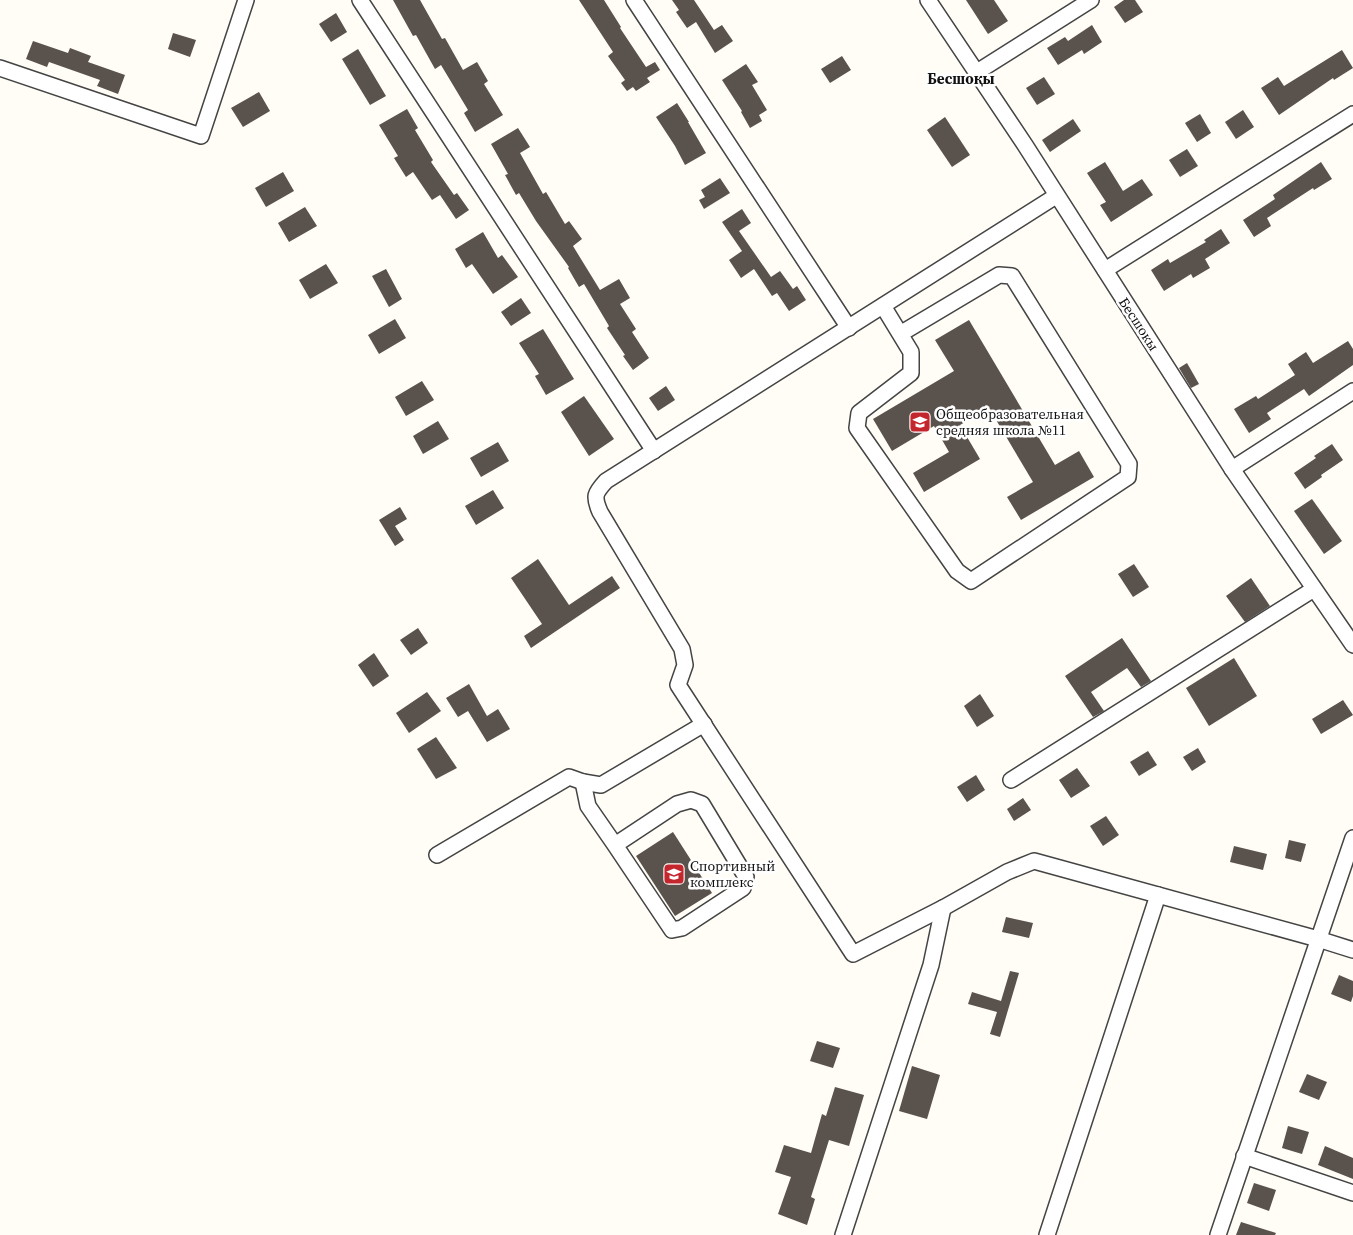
<svg xmlns="http://www.w3.org/2000/svg" width="1353" height="1235" viewBox="0 0 1353 1235" font-family="'Source Serif 4',serif">
<style>
.building{fill:#5a524d}
.lines{fill:none;stroke-linecap:round;stroke-linejoin:round}
.minor-casing{stroke:#444;stroke-width:18}
.minor{stroke:#fff;stroke-width:15}
.labels{text-anchor:middle;stroke-width:5;stroke-linejoin:round;paint-order:stroke}
.street-label{font-size:14px;fill:#111;stroke:#fff}
.poi-label{font-size:14px;fill:#111;stroke:#fff;text-anchor:start}
.neighbourhood-label{font-size:15px;font-weight:bold;fill:#111;stroke:#fff}
</style>
<rect width="100%" height="100%" fill="#fffdf5"/>
<g class="building">
<path d="M393,0H420L442,39L445,38L463,70L477,62L488,81L484,84L503,115L475,132L464,113L468,110L441,65L435,69L416,35L413,36Z"/>
<path d="M579,0H604L621,27L620,28L646,67L655,62L660,70L647,78L650,82L636,91L633,87L627,91L621,83L625,80L608,56L613,52Z"/>
<path d="M672,0H694L714,30L722,25L733,41L715,53L696,22L687,28L676,12L679,10Z"/>
<path d="M966,0H994L1008,21L988,34Z"/>
<path d="M1124,0H1135L1143,12L1125,23L1114,7Z"/>
<path d="M336,13L347,32L331,42L319,24Z"/>
<path d="M1092,25L1102,42L1084,54L1082,50L1058,65L1047,48L1065,37L1068,41Z"/>
<path d="M173,33L196,40L190,57L168,49Z"/>
<path d="M33,41L68,53L70,48L91,56L88,62L125,75L118,94L97,86L100,80L49,62L47,67L26,59Z"/>
<path d="M358,49L386,96L370,105L342,59Z"/>
<path d="M1342,50L1353,68L1334,80L1333,78L1279,115L1261,88L1278,77L1284,86Z"/>
<path d="M842,56L851,70L830,83L821,69Z"/>
<path d="M746,64L758,82L752,85L767,110L759,115L762,121L750,128L741,112L742,111L722,80Z"/>
<path d="M1044,77L1055,94L1037,105L1026,88Z"/>
<path d="M259,92L270,111L243,127L231,108Z"/>
<path d="M677,103L689,122H688L706,153L685,165L675,146L656,117Z"/>
<path d="M407,109L418,128L415,130L433,160L431,162L454,195L457,193L469,210L456,219L440,195L432,200L413,172L406,177L394,158L398,156L379,125Z"/>
<path d="M1243,110L1254,127L1236,139L1225,122Z"/>
<path d="M1200,114L1211,133L1197,142L1185,123Z"/>
<path d="M945,117L970,155L952,167L927,130Z"/>
<path d="M1073,119L1081,131L1050,152L1042,140Z"/>
<path d="M518,128L530,147L520,153L543,194L546,192L565,224L569,221L582,239L573,246L600,290L619,279L630,298L620,304L636,329L632,332L649,358L633,370L623,356L625,355L607,328L609,326L584,284L579,287L568,268L569,267L536,221L519,193L516,195L505,175L508,174L491,144Z"/>
<path d="M1187,149L1198,166L1180,177L1169,160Z"/>
<path d="M1105,162L1123,191L1142,179L1153,195L1111,222L1100,205L1106,202L1087,173Z"/>
<path d="M1321,162L1332,179L1314,190L1313,188L1267,218L1271,226L1254,237L1243,220L1275,199L1273,195Z"/>
<path d="M283,172L294,191L266,207L255,188Z"/>
<path d="M720,178L730,193L704,209L699,200L705,197L701,190Z"/>
<path d="M305,207L317,226L289,242L278,223Z"/>
<path d="M742,209L751,223L739,231L771,277L780,271L793,289L797,286L806,300L789,311L777,293L772,296L754,269L741,278L729,260L742,251L722,222Z"/>
<path d="M1221,229L1230,243L1205,259L1210,268L1193,278L1191,274L1164,291L1151,270L1168,259L1170,263L1206,242L1204,240Z"/>
<path d="M483,232L498,258L502,255L518,277L493,294L472,264L466,268L455,249Z"/>
<path d="M326,264L338,283L310,299L299,280Z"/>
<path d="M386,269L402,299L389,307L372,276Z"/>
<path d="M521,298L531,313L511,326L501,312Z"/>
<path d="M395,319L406,338L379,354L368,335Z"/>
<path d="M969,320L1055,465L1079,451L1094,477L1021,520L1007,497L1033,482L989,408L960,425L980,459L924,492L913,473L949,452L934,426L892,451L873,419L954,371L935,340Z"/>
<path d="M543,329L574,379L546,395L535,376L539,374L519,343Z"/>
<path d="M1348,341L1353,349V365L1309,396L1304,389L1267,413L1271,419L1249,433L1234,409L1256,396L1258,399L1295,375L1288,364L1306,352L1313,363Z"/>
<path d="M1187,363L1199,384L1191,388L1179,368Z"/>
<path d="M422,381L434,400L406,416L395,397Z"/>
<path d="M666,386L675,400L658,411L649,398Z"/>
<path d="M584,396L614,439L589,456L561,412Z"/>
<path d="M438,421L449,439L423,454L413,436Z"/>
<path d="M498,442L509,461L481,477L470,458Z"/>
<path d="M1332,444L1343,460L1321,475L1322,477L1305,489L1294,473L1316,458L1314,456Z"/>
<path d="M493,490L504,508L476,525L465,506Z"/>
<path d="M1312,499L1342,541L1324,554L1294,511Z"/>
<path d="M400,507L407,519L395,526L404,540L395,546L379,520Z"/>
<path d="M538,559L569,605L612,576L620,588L531,648L524,636L542,624L511,578Z"/>
<path d="M1134,564L1149,587L1133,597L1118,574Z"/>
<path d="M1251,578L1270,606L1245,622L1226,596Z"/>
<path d="M418,628L428,643L411,655L400,640Z"/>
<path d="M1122,638L1151,681L1141,687L1127,668L1091,692L1104,711L1093,717L1065,676Z"/>
<path d="M374,653L389,676L373,687L358,665Z"/>
<path d="M1234,658L1257,696L1209,726L1186,688Z"/>
<path d="M469,684L487,716L498,709L510,729L487,742L468,711L458,717L446,698Z"/>
<path d="M427,692L441,711L409,733L396,713Z"/>
<path d="M980,694L994,716L977,727L964,706Z"/>
<path d="M1343,700L1353,715L1321,734L1312,719Z"/>
<path d="M436,737L457,768L436,779L417,749Z"/>
<path d="M1198,748L1206,762L1192,771L1183,757Z"/>
<path d="M1148,751L1157,765L1139,776L1130,762Z"/>
<path d="M1077,768L1090,786L1071,798L1059,780Z"/>
<path d="M976,775L985,790L967,802L957,787Z"/>
<path d="M1023,798L1031,810L1014,821L1007,809Z"/>
<path d="M1106,816L1119,835L1103,846L1090,826Z"/>
<path d="M673,832L712,893L675,916L636,856Z"/>
<path d="M1289,840L1306,844L1301,862L1285,858Z"/>
<path d="M1234,846L1267,854L1263,870L1230,862Z"/>
<path d="M1006,917L1033,923L1029,938L1002,932Z"/>
<path d="M1010,971L1019,973L1000,1037L990,1034L997,1012L968,1004L972,992L1001,1001Z"/>
<path d="M1339,975L1353,981V996L1351,1002L1331,994Z"/>
<path d="M817,1041L840,1048L833,1068L810,1061Z"/>
<path d="M912,1066L940,1075L927,1119L899,1111Z"/>
<path d="M1307,1074L1327,1082L1319,1100L1299,1092Z"/>
<path d="M835,1087L864,1095L849,1146L829,1140L811,1197L815,1199L807,1225L778,1214L791,1177L775,1172L784,1145L811,1153L822,1114L826,1116Z"/>
<path d="M1288,1126L1309,1132L1302,1154L1282,1148Z"/>
<path d="M1325,1146L1353,1158V1179L1318,1165Z"/>
<path d="M1254,1183L1276,1190L1269,1211L1247,1203Z"/>
<path d="M1241,1222L1276,1233L1275,1235H1236Z"/>
</g>
<g class="lines">
<g class="minor-casing">
<g id="minor">
<path d="M360,0L654,451"/>
<path d="M634,0L849,328"/>
<path d="M928,0L1025,145L1232,469L1353,645"/>
<path d="M0,68L201,136L246,0"/>
<path d="M977,72L1091,0"/>
<path d="M1056,196L606,481C595,493 593,496 600,512L682,649L685,665L678,685L853,954L943,908L1007,872L1034,861L1318,939L1353,950"/>
<path d="M1105,270L1353,114"/>
<path d="M883,306L911,352V373L859,413L857,428L957,571L971,581L1128,477L1129,464L1012,276L999,275L900,334"/>
<path d="M1232,469L1353,391"/>
<path d="M1011,780L1314,589"/>
<path d="M583,782L588,806L615,845L672,930L682,928L743,888L746,877L702,804L691,800L677,804L615,845"/>
<path d="M437,855L569,777L583,782L601,785L704,724"/>
<path d="M1244,1156L1353,1193"/>
<path d="M843,1235L931,965L943,908"/>
<path d="M1047,1235L1158,895"/>
<path d="M1218,1235L1353,838"/>
</g>
</g>
<use href="#minor" class="minor"/>
</g>
<defs>
<g id="school-square" transform="scale(1.125)"><rect x="-9" y="-9" width="18" height="18" rx="4" fill="#c4262e" stroke="#fff"/><path d="M0-5L7-2L0 1L-7-2ZM-4 1L0 2.5L4 1V4Q0 6-4 4Z" fill="#fff"/></g>
</defs>
<g fill-rule="evenodd">
<use href="#school-square" x="920" y="422"/>
<use href="#school-square" x="674" y="874"/>
</g>
<g class="labels">
<g class="street-label">
<text transform="translate(1139 324) rotate(57)" y="5">Бесшокы</text>
</g>
<g class="poi-label">
<text x="936" y="419">Общеобразовательная<tspan x="936" dy="16">средняя школа №11</tspan></text>
<text x="690" y="871">Спортивный<tspan x="690" dy="16">комплекс</tspan></text>
</g>
<g class="neighbourhood-label">
<text x="961" y="84">Бесшоқы</text>
</g>
</g>
</svg>
